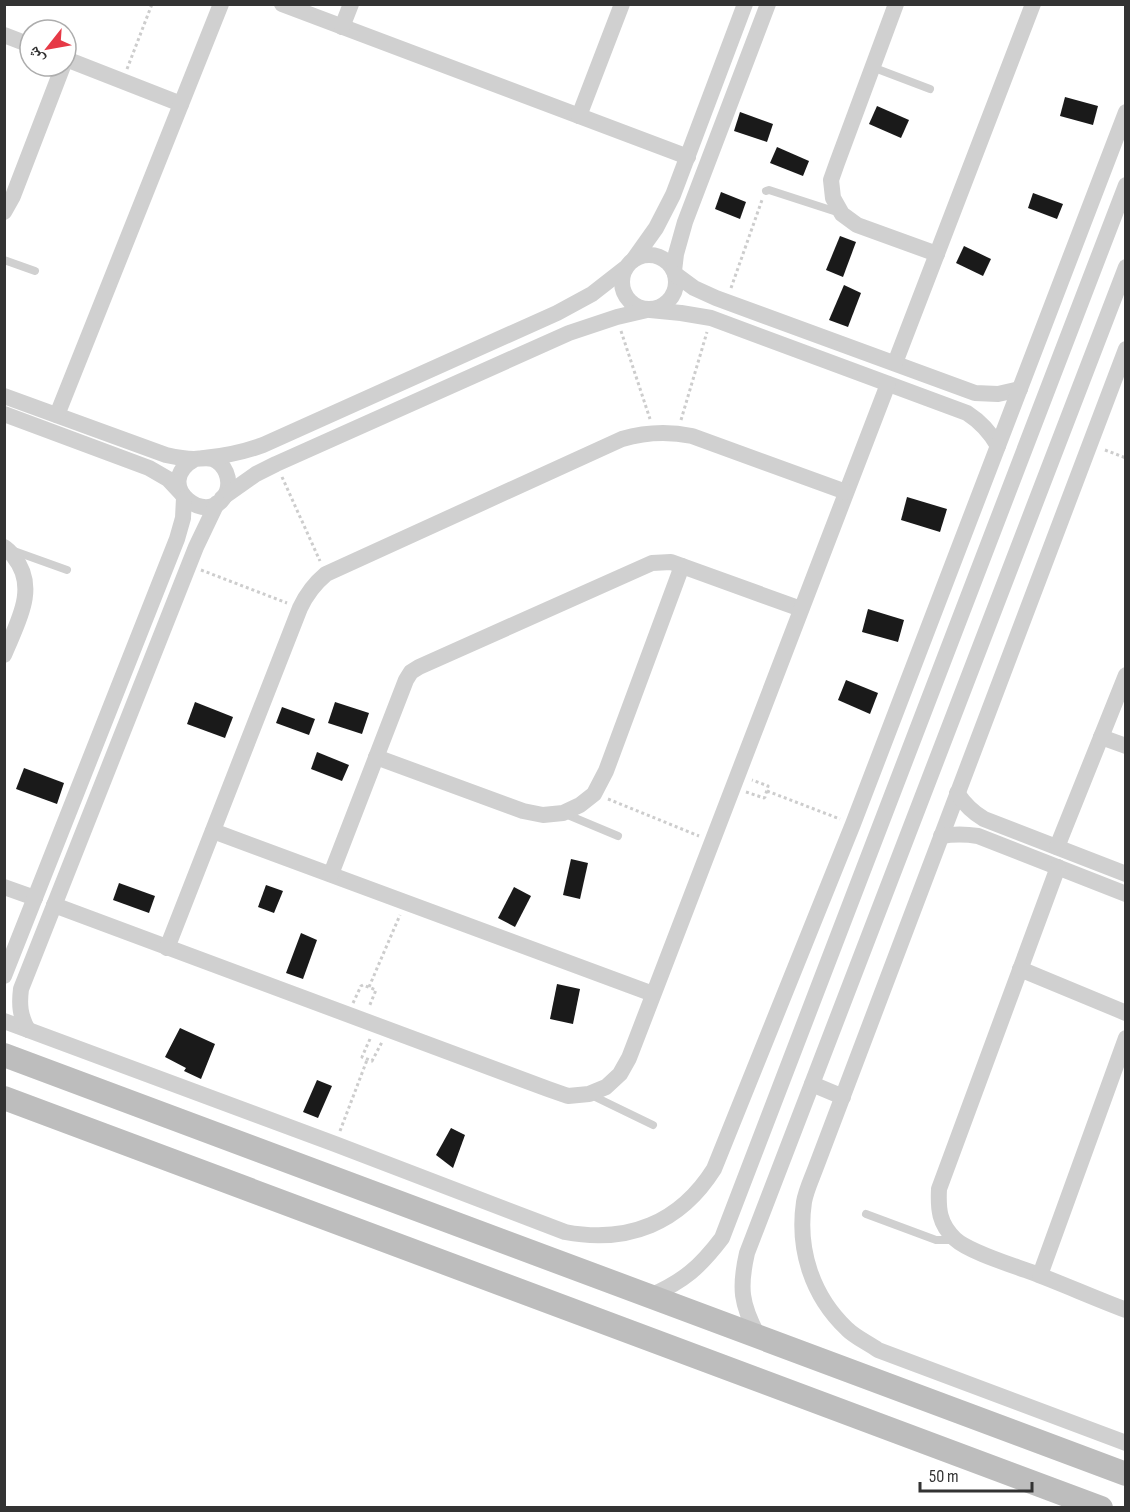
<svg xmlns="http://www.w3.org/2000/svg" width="1130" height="1512" viewBox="0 0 1130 1512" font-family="'Sofia Sans Condensed','Noto Naskh Arabic',sans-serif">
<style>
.building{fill:#1a1a1a}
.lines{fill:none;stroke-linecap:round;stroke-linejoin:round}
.path{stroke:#cdcdcd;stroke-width:3;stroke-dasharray:3 3;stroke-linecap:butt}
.lane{stroke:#d0d0d0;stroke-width:8}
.street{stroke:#d0d0d0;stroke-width:16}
.secondary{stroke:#bdbdbd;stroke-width:24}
</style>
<rect width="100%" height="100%" fill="#fff"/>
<g class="building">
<path d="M1065,97L1098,106L1093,125L1060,116Z"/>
<path d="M877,106L909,120L901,138L869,124Z"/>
<path d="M740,112L773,124L767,142L734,131Z"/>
<path d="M777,147L809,161L803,176L770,163Z"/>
<path d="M721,192L746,202L740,219L715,209Z"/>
<path d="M1033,193L1063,204L1057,219L1028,208Z"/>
<path d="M840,236L856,242L843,277L826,270Z"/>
<path d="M964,246L991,259L983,276L956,263Z"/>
<path d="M844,285L861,293L848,327L829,320Z"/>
<path d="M907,497L947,509L940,532L901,520Z"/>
<path d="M868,609L904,620L898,642L862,632Z"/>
<path d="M846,680L878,693L870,714L838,700Z"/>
<path d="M195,702L233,717L225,738L187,724Z"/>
<path d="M335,702L369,713L362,734L328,723Z"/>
<path d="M282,707L315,719L309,735L276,723Z"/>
<path d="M317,752L349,765L342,781L311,769Z"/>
<path d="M24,768L64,783L57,804L16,789Z"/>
<path d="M571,859L588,863L580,899L563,895Z"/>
<path d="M119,883L155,896L149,913L113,900Z"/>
<path d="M266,885L283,891L274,913L258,907Z"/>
<path d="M514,887L531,896L515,927L498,918Z"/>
<path d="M301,933L317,940L303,979L286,973Z"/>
<path d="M557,984L580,989L573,1024L550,1019Z"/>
<path d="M180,1028L215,1044L201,1079L184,1071L186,1068L165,1057Z"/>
<path d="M317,1080L332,1086L318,1118L303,1112Z"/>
<path d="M451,1128L465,1135L453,1168L436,1155Z"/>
</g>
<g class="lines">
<g class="path">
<path d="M127,69L152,4"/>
<path d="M731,288L762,200"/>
<path d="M621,331L650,419"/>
<path d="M681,420L707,332"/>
<path d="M1105,450L1126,458"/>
<path d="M282,477L320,561"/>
<path d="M201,570L287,603"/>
<path d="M767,791L840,819"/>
<path d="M746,792L764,798L765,797L768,786L752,780"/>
<path d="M608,799L699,836"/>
<path d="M369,987L400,915"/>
<path d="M353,1003L361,986L363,985L376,990L369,1007"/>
<path d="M370,1039L362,1057L372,1061L382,1042"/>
<path d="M340,1131L367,1060"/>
</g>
<g class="lane">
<path d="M872,67L930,89"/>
<path d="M766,191L769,190L840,213"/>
<path d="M4,260L35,271"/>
<path d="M14,551L67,570"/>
<path d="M563,813L618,836"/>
<path d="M589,1094L653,1125"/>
<path d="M866,1214L936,1240H956"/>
</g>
<g class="street">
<path d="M282,4L688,157"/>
<path d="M896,4L837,163L831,180L833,198L842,214L857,225L937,254"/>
<path d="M342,27L351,4"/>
<path d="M4,35L30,45"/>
<path d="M66,59L181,104"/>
<path d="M579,116L622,4"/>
<path d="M4,212L13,196L63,66"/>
<circle cx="649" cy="282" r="27"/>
<path d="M634,259L656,228L673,195L745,4"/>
<path d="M674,271L676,254L685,222L768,4"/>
<path d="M675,274L694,288L716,298L975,393L998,394L1020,389"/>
<path d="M650,310L681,313L711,318L967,413C981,422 990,432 998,446"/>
<path d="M1126,349L816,1167C812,1178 806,1190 804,1202C797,1249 812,1296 847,1329C855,1337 868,1343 878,1350L1126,1443"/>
<path d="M895,363L1033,4"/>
<path d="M4,396L166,455C175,457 185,459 194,459C200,459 206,457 213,459C225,464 231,479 227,491C212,532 149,485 195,459"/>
<path d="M4,414L149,468L168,479L182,494"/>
<path d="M57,415L221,4"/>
<path d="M204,458C225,456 244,452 263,445L557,313L592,294L624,269"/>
<path d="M222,498L256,474L276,464L569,333L617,317L647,310"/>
<path d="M4,547C9,550 11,553 14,557C39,588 17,623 4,655"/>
<path d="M1101,737L1126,746"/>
<path d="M376,757L523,811L543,815L563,813L580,805L594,794L606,771L682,566"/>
<path d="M957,793C965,805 972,812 984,819L1126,874"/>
<path d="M213,831L653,994"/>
<path d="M941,836C954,834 965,834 978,836L1126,894"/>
<path d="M1057,847L1126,675"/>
<path d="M1058,867L939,1189C938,1209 939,1224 955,1239C969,1252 1012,1265 1031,1272C1063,1284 1094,1298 1126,1310"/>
<path d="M331,874L406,680L411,672L419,667L652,563L671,562L801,609"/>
<path d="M4,887L35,898"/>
<path d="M54,905L548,1089L568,1096L589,1094L606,1087L620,1074L629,1058L888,384"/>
<path d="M167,948L300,608C307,593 314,584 326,574L622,439C646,432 667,431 692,436L846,492"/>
<path d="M1020,969L1126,1013"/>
<path d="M4,976L177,539L183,518L184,498"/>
<path d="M4,1021L335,1144L565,1232C628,1244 680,1223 714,1169L853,824L1126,112"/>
<path d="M28,1030C20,1016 19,1005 21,989L196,547L217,503"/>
<path d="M812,1084L843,1097"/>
<path d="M1040,1275L1126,1038"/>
<path d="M650,1296C684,1281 700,1267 722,1238L1126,185"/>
<path d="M758,1336C741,1304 739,1288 747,1253L1126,267"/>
</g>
<g class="secondary">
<path d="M4,1055L1126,1474"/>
<path d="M4,1098L1101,1508"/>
</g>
</g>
<rect width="1130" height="1512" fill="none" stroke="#333333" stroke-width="12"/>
<g transform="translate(48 48) rotate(239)"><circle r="28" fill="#ffffff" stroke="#adadad" stroke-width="1.5"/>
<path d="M0-4.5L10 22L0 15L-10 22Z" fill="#e63946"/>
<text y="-9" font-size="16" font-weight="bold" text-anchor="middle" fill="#333333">ش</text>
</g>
<path d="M920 1482v9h112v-9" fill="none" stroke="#333333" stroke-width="3"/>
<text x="929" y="1482" font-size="18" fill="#333333" stroke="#ffffff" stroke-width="4.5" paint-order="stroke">50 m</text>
</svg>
